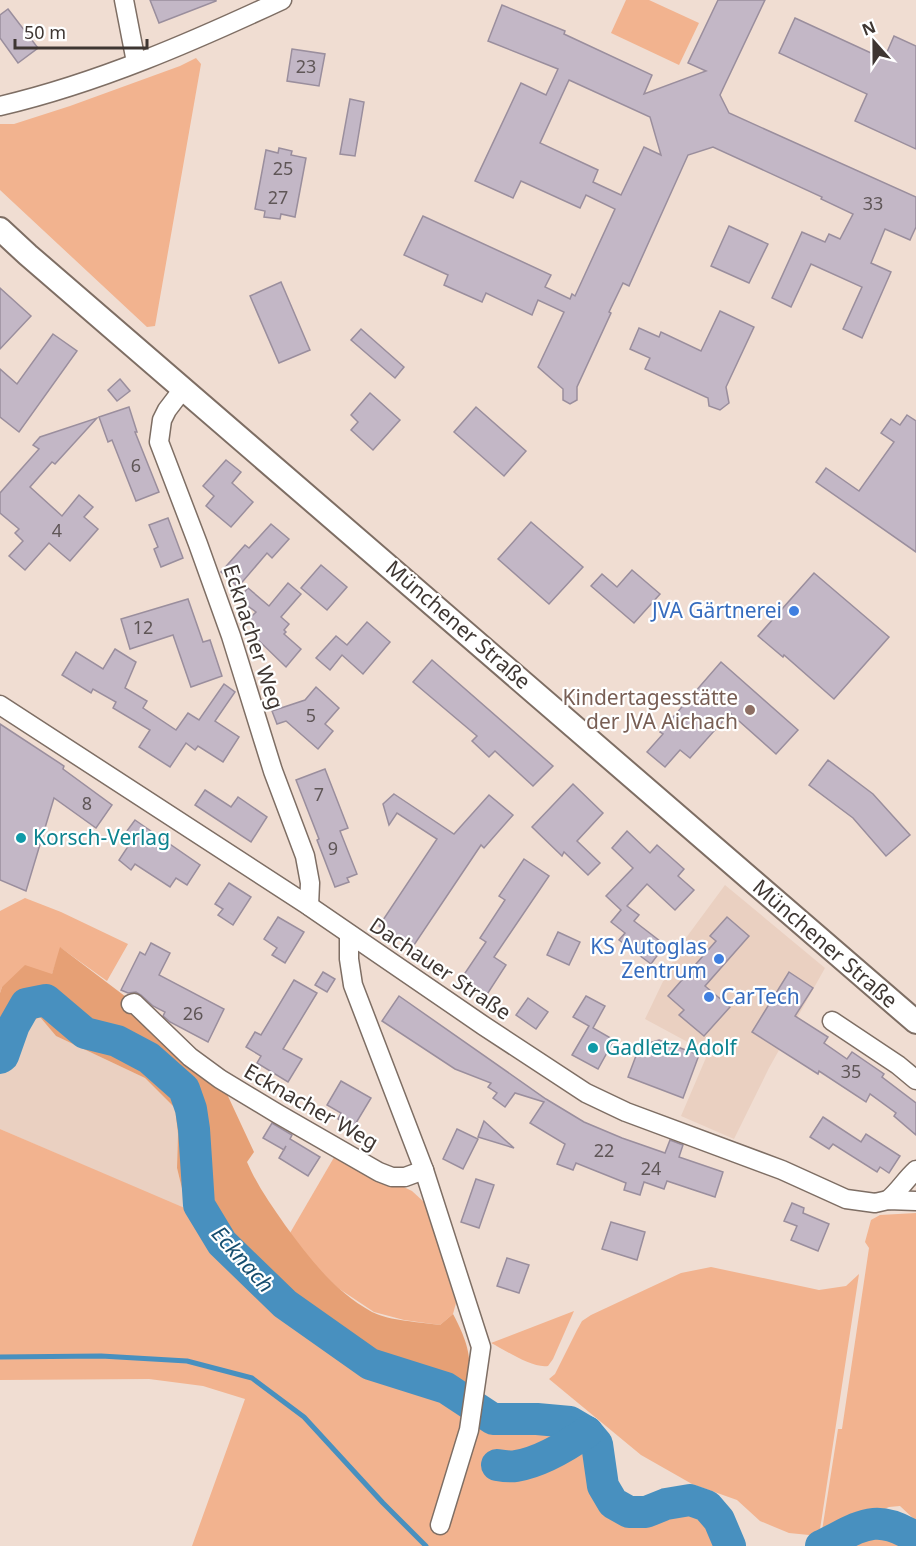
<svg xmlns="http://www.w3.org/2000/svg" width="916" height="1546" viewBox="0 0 916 1546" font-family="'Noto Sans',sans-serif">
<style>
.built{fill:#ead0c1}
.green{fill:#f2b38f}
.forest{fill:#e6a075}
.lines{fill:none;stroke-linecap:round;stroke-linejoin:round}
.stream{stroke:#4890bf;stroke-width:5}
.river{stroke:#4890bf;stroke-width:32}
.building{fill:#c3b7c6;stroke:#9a8e9d;stroke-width:1.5;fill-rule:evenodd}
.minor-casing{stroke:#7e6e64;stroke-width:21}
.major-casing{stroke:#7e6e64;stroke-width:26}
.minor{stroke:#fff;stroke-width:18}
.major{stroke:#fff;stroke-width:22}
.shop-dot{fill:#3f7fe0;stroke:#fff;stroke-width:2}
.education-dot{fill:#8d6e63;stroke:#fff;stroke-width:2}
.culture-dot{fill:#0f9aa8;stroke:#fff;stroke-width:2}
.labels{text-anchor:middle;stroke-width:4.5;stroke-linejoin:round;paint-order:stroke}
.number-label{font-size:18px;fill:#5f5657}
.shop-label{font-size:21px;fill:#366cbe;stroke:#fff;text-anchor:end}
.street-label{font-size:21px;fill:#3e3632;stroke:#fff}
.education-label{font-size:21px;fill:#785e54;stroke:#fff;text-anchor:end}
.culture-label{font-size:21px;fill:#0d838f;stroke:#fff;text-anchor:start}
.water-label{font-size:22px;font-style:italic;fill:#154d6e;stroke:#fff}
</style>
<rect width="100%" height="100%" fill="#f0ddd2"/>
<g class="built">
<path d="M725,885L825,968L769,1068L734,1139L681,1116L708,1053L645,1019L680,946Z"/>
<path d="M40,1017L56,1036L145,1078L175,1108L178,1134L177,1168L187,1210L0,1129V1071L15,1058L26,1024Z"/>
</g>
<g class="green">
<path d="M626,0H649L699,23L679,65L611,33Z"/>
<path d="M196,58L201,64L155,326L147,327L0,190V124H14L70,106L180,66Z"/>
<path d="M25,898L61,912L128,944L107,981L61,948L52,974L2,987L0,993V911Z"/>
<path d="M0,1129L187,1209L208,1235L286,1312L367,1368L465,1413L440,1503L461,1490L478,1424L497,1429L537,1426L562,1428L566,1440L516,1459L490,1457L483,1463L489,1471L515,1474L535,1472L553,1457L577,1447H588L592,1454V1488L606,1510L628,1524L650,1523L671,1509L690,1506L703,1510L713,1523L720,1546H192L245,1399L203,1386L149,1379L0,1380Z"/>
<path d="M336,1154L412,1191L425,1203L456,1303L453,1314L440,1325L404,1320L374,1312L338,1288L314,1265L290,1233Z"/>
<path d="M916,1213V1521L900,1506L889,1507L821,1537L838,1429H842L869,1248L865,1242L871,1220L880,1215Z"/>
<path d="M711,1267L819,1290L846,1286L859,1274L819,1536L789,1533L760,1521L737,1500L692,1484L641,1455L549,1379L555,1374L577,1330L582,1321L591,1315L681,1273Z"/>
<path d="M574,1311L553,1359L548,1366C533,1369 505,1350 491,1343Z"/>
<path d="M869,1530L892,1533L912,1546H835Z"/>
</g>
<path class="forest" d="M60,947L134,1003L220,1079L254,1152L247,1162C258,1187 270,1203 285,1225C310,1259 334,1291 372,1312C390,1321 420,1322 440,1325L453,1314C475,1355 471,1369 465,1413L367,1368L286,1312L205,1231L187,1209L177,1168L178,1134L175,1108L145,1078L56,1036L40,1017L26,1024L15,1058L0,1071V993L2,987L25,965L52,974Z"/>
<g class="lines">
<path class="stream" d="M0,1357L101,1356L187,1361L252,1378L304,1417L383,1503L426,1546"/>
<g class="river">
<path d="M0,1058L3,1056L14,1025L26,1004L46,1000L85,1033L117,1041L149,1058L184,1089L191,1109L194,1129L199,1205L222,1243L285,1304L370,1364L446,1388L493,1419H537L570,1422L587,1432L597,1444L603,1486L613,1503L629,1512H646L666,1504L690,1500L707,1506L719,1520L730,1546"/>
<path d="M497,1465C503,1466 510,1467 516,1466C541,1462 567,1446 587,1432"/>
<path d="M821,1546C860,1527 875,1511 916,1538"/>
</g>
</g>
<g class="building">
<path d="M150,0H216V1L159,23Z"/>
<path d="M718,0H765L720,95L729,113L916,197V227L910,240L885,229L871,263L891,272L862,338L843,329L862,287L811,264L791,307L772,298L802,232L825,242L829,234L840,239L853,214L821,199L822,197L713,147L688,155L629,286L623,283L609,312L611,313L577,387V400L570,404L563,400V389L538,367L564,312L538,300L532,315L486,293L482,302L444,285L448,275L404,255L423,216L551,275L545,287L570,299L572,294L575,296L615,209L586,195L580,208L521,181L513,198L475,181L521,83L546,95L558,69L488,41L502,5L565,31L564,34L652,75L644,94L706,71L688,63ZM569,80L650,117L661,155L644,147L621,195L593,182L598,170L540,143Z"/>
<path d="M8,9L38,48L18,63L0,38V15Z"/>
<path d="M795,18L884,59L894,36L916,46V149L855,121L867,94L779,53Z"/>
<path d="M292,49L325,54L319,86L287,81Z"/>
<path d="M350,99L364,102L355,156L340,154Z"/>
<path d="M279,148L292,151L291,155L306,158L295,217L281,214L280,219L264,217L265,211L255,209L266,150L278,153Z"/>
<path d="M729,226L768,244L749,283L711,266Z"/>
<path d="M281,282L310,350L279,363L250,296Z"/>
<path d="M0,288L31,316L0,349Z"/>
<path d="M720,311L754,327L726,387L729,403L720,410L709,406L708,398L645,369L650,358L630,349L639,328L659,337L661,332L701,351Z"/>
<path d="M361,329L404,367L395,378L351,340Z"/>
<path d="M53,334L77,351L19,432L0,417V369L17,384Z"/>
<path d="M120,379L130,391L117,401L108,390Z"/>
<path d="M370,393L400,420L373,450L351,430L358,422L351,415Z"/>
<path d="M129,407L137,432H135L159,492L136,501L112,440L108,442L99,417Z"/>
<path d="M476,407L526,451L504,476L454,432Z"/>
<path d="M907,415L916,421V552L816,482L826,468L859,491L894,442L881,433L891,419L900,425Z"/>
<path d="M97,418L55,464L52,462L30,487L62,516L79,495L93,507L84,517L98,529L70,561L49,543L25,570L9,556L23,541L15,533L19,529L0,513V493L39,449L33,445L40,437Z"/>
<path d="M226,460L241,472L232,483L253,502L231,527L206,506L214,496L203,486Z"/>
<path d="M168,518L183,558L161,567L154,549L158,547L149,525Z"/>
<path d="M531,522L583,567L549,604L498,559Z"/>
<path d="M271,524L289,539L272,558L267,553L238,587L221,572L245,545L249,548Z"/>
<path d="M321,565L347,587L327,610L301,588Z"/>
<path d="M632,570L660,594L634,623L591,586L602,574L617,587Z"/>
<path d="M814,573L889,637L834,699L784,655L783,657L758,636Z"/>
<path d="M288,583L301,594L281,617L289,624L284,630L286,632L284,634L301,649L286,667L254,636L259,630L248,620L256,612L238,599L248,588L269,606Z"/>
<path d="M188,599L203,642L210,640L222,676L191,687L173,635L130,649L121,619Z"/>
<path d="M367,622L390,642L363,674L342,655L330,670L316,658L336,636L347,645Z"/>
<path d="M115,649L136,662L125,688L147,701L143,708L176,730L188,713L199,720L224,684L235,692L215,721L239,737L223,762L198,746L195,750L186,743L170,767L139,747L150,730L113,708L116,702L93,689L91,693L62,675L76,652L103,669Z"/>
<path d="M432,660L553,766L533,786L495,751L489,757L472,741L477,736L413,682Z"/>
<path d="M721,662L798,730L776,754L730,713L690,758L680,750L665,767L647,752L663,734L660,732Z"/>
<path d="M316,687L339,708L325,724L333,731L318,749L286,721L277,724L272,711L305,700Z"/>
<path d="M0,724L64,766L63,769L112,805L96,828L54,798L26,891L0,880Z"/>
<path d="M828,760L873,794L910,835L886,856L853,818L809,785Z"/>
<path d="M325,769L348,828L340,831L357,874L347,878L349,882L335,887L317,840L319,839L296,780Z"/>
<path d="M573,784L603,813L577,841L600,863L588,875L564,852L562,856L532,827Z"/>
<path d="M205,790L231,807L238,797L267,817L251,842L195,805Z"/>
<path d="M394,794L454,834L489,795L513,815L484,848L481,845L412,948L379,926L437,839L397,813L389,825L383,804Z"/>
<path d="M135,820L200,865L187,885L176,878L170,887L135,864L131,870L119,860L129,845L121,839Z"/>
<path d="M627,831L650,853L657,845L684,869L678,876L694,890L675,910L647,884L627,906L639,915L634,921L665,945L651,964L619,940L625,933L611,922L621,910L606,896L633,868L612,848Z"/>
<path d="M524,859L549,876L494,957L506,965L486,996L461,979L486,942L480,938L505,900L499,896Z"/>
<path d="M229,883L251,897L233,925L218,915L223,909L215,904Z"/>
<path d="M278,917L304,932L285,963L272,955L277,948L264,939Z"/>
<path d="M727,917L749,936L705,986L730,1007L704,1036L679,1015L684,1010L668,996L716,941L710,936Z"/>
<path d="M558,932L580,942L569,965L547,955Z"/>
<path d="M151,943L170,953L159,975L224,1009L208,1042L170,1022L163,1016L165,1012L153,1006L141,995L136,992L128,993L121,990L140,952L145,955Z"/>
<path d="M323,972L335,979L327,992L315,985Z"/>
<path d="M789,972L813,988L795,1016L828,1037L824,1043L847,1059L852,1052L884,1074L882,1077L916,1103V1135L894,1116L896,1113L870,1094L866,1102L819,1071L818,1074L752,1032Z"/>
<path d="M294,980L317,993L283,1049L302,1059L288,1082L257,1063L261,1056L246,1047L255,1032L261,1035Z"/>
<path d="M399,996L546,1099L584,1122L622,1138L665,1153L670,1140L683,1145L679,1157L723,1172L715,1197L667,1181L664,1189L644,1182L640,1195L624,1190L626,1183L576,1163L573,1170L557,1164L565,1144L530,1123L544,1102L515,1093L505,1107L493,1098L497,1093L488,1087L491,1083L455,1069L382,1021Z"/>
<path d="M586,996L605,1006L593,1028L614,1040L598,1069L572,1055L589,1026L573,1017Z"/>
<path d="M528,998L548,1012L536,1029L516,1015Z"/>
<path d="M659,1040L699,1055L683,1098L628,1077L637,1053L641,1055L645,1044Z"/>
<path d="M341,1081L371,1098L353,1128L338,1119L341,1113L327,1105Z"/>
<path d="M823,1117L861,1142L866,1134L900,1156L889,1173L880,1167L877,1172L833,1144L829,1149L810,1137Z"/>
<path d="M484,1121L514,1148L478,1137Z"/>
<path d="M272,1123L292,1135L290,1139L320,1157L308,1176L279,1158L286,1146L284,1150L263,1138Z"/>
<path d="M457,1129L478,1139L463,1169L443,1159Z"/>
<path d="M476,1179L494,1185L479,1228L461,1222Z"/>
<path d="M792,1203L804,1208L803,1213L829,1224L818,1251L791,1240L797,1226L784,1221Z"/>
<path d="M611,1222L645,1232L637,1260L602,1249Z"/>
<path d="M507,1258L529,1265L519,1293L497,1286Z"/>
</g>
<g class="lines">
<g class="minor-casing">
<g id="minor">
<path d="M124,0L136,62"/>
<path d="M0,106C98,83 192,42 282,0"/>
<path d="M183,389L167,410L162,420L159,442L198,544L231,636L273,771L305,856L310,883L309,906"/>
<path d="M0,705L309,906L484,1026L586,1093L626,1112L782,1170L846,1199L875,1203L888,1200L916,1201"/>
<path d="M349,934V959L353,985L424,1170L481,1347L469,1430L440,1525"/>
<path d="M131,1004L134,1003L190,1057L220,1079L278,1114L379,1172L392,1177H405L424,1170"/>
<path d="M832,1021L898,1065L916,1080"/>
<path d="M888,1200C899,1191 905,1180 916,1170"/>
</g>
</g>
<g class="major-casing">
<path id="major" d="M0,229L28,255L916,1022"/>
</g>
<use href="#minor" class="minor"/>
<use href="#major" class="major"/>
</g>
<g class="shop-dot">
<circle cx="794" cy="611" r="6"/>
<circle cx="719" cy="959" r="6"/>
<circle cx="709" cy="997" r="6"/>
</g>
<circle class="education-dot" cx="750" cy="710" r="6"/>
<g class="culture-dot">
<circle cx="21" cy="838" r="6"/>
<circle cx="593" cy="1048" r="6"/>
</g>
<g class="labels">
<g class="number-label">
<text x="306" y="73">23</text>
<text x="283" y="175">25</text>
<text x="278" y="204">27</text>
<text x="873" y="210">33</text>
<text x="136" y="472">6</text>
<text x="57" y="537">4</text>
<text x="143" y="634">12</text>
<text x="311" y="722">5</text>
<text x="319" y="801">7</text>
<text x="87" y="810">8</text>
<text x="333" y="855">9</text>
<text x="193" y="1020">26</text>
<text x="851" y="1078">35</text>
<text x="604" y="1157">22</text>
<text x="651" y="1175">24</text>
</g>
<g class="shop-label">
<text x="782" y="618">JVA Gärtnerei</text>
<text x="707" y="954">KS Autoglas<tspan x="707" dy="24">Zentrum</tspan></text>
<text x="721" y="1004" text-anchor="start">CarTech</text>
</g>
<g class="street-label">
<text transform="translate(458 625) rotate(41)" y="7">Münchener Straße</text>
<text transform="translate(253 637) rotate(72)" y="7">Ecknacher Weg</text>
<text transform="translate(825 944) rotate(41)" y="7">Münchener Straße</text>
<text transform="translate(440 969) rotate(34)" y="7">Dachauer Straße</text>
<text transform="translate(311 1107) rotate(30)" y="7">Ecknacher Weg</text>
</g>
<g class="education-label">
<text x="738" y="705">Kindertagesstätte<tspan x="738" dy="24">der JVA Aichach</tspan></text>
</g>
<g class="culture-label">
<text x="33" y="845">Korsch-Verlag</text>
<text x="605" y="1055">Gadletz Adolf</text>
</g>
<g class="water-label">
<text transform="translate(243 1259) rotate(48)" y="8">Ecknach</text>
</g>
</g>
<g transform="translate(874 42) rotate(339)" stroke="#ffffff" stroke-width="4.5" paint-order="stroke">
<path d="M0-4.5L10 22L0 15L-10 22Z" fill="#3e3632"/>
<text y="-9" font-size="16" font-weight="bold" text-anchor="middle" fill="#3e3632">N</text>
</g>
<path d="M15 39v9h132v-9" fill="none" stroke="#3e3632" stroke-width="3"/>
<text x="24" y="39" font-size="18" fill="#3e3632" stroke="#ffffff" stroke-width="4.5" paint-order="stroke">50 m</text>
</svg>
